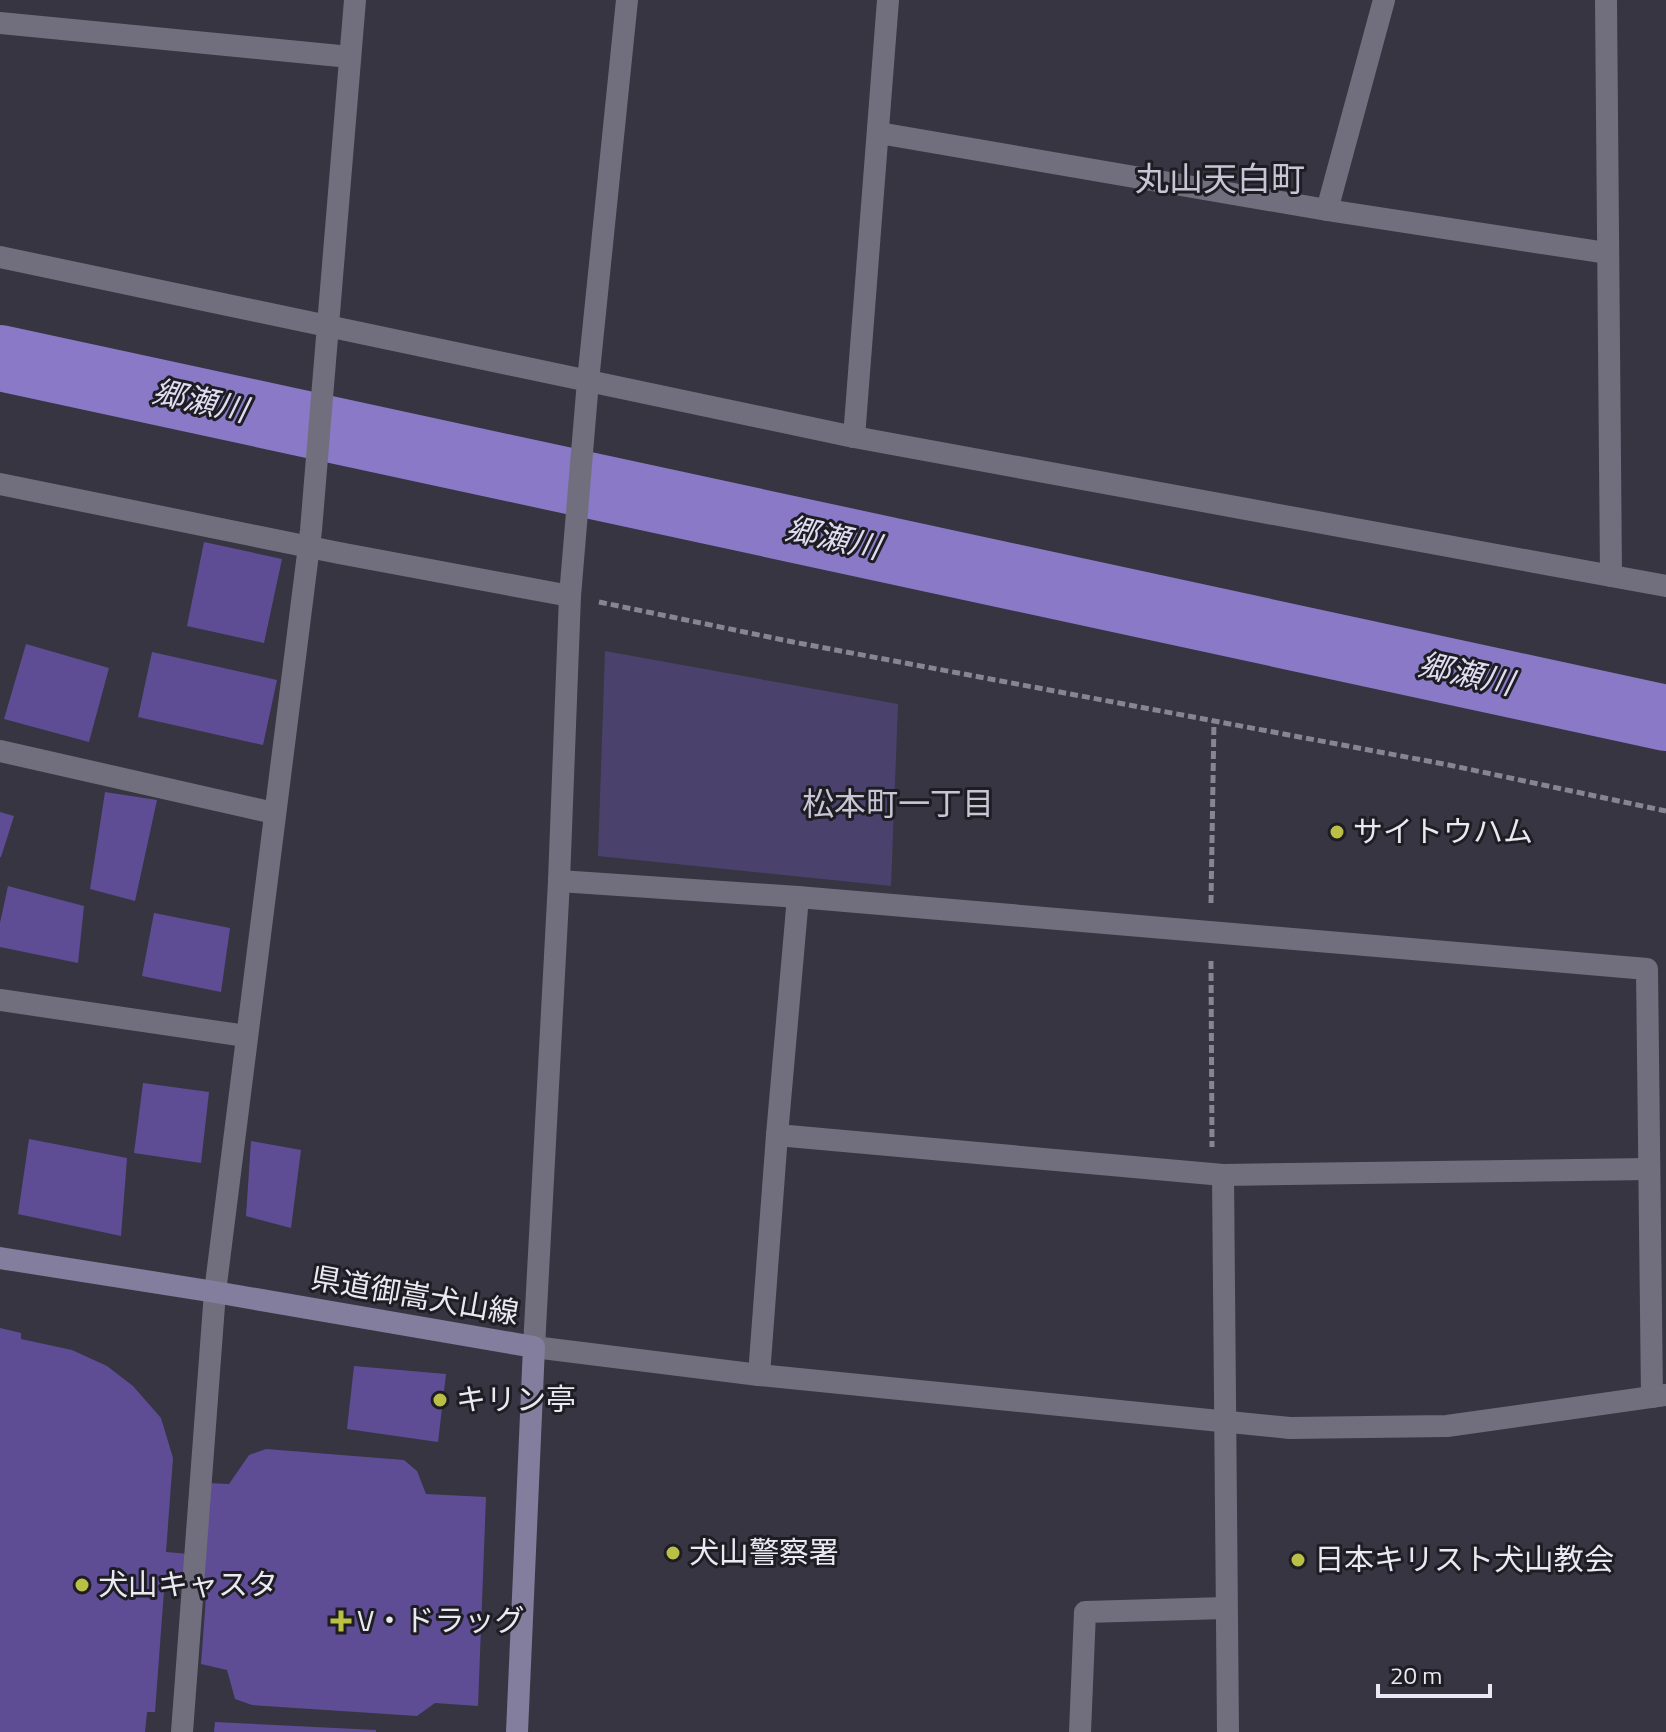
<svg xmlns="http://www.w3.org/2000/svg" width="1666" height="1732" viewBox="0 0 1666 1732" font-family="'Titillium Web','Noto Sans JP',sans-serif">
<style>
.green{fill:#4a426c}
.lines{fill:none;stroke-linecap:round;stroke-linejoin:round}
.river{stroke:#8979c6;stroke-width:66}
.building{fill:#5e4d95}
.path{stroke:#878590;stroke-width:5;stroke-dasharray:8 4;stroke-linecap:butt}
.minor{stroke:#716f7d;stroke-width:22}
.tertiary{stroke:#716f7d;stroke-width:22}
.secondary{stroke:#837d9e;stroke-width:22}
.poi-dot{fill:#bac045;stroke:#1e1d23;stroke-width:3}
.labels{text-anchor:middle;stroke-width:6;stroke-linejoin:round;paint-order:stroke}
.poi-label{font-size:30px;fill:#eae8f1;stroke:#1e1d23;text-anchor:start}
.street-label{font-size:30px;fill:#eae8f1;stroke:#1e1d23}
.water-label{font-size:32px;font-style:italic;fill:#dfdcf1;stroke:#1e1d23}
.neighbourhood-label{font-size:32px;fill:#c8c5d5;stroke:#1e1d23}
.quarter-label{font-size:34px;fill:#c8c5d5;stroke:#1e1d23}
</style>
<rect width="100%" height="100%" fill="#373542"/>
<path class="green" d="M605,651L898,704L891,886L598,856Z"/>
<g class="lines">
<path class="river" d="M0,358L1666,718"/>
</g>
<g class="building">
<path d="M204,542L282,559L264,643L187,626Z"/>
<path d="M26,644L109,668L89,742L4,719Z"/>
<path d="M152,652L277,680L263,745L138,717Z"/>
<path d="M105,792L157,800L135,901L90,889Z"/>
<path d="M0,812L14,816L1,857H0Z"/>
<path d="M8,886L84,906L78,963L0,947V923Z"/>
<path d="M154,913L230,928L221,992L142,976Z"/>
<path d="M143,1083L209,1092L201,1163L134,1153Z"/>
<path d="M29,1139L127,1158L121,1236L18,1214Z"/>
<path d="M251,1141L301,1150L291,1228L246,1216Z"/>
<path d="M0,1328L21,1333V1339L72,1350L107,1366L133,1386L161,1418L173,1458L166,1552L201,1555L207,1483L229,1484L249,1455L266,1449L404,1460L417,1471L426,1494L486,1497L478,1706L435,1703L417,1716L252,1705L235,1699L227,1670L201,1664L206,1597H198L199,1580L165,1577L155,1712H147L145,1732H0Z"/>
<path d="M354,1366L446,1374L438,1442L347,1429Z"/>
<path d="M215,1722L376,1730V1732H214Z"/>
</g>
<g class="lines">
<g class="path">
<path d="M599,602L793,642L1449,765L1666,811"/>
<path d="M1211,903L1214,720"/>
<path d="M1211,961L1212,1147"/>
</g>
<g class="minor">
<path d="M1606,0L1611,576"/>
<path d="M0,23L350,57"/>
<path d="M879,133L1327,210L1607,253"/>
<path d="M1327,210L1384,0"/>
<path d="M0,257L854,437L1666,586"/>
<path d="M854,437L888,0"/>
<path d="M0,484L339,553L570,596"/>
<path d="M0,751L274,813"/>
<path d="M559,881L798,897L1647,969L1652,1397"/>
<path d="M0,1000L246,1036"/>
<path d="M777,1135L1223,1175L1649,1169"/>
<path d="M1223,1175L1228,1732"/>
<path d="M534,1347L759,1375L1290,1428L1447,1426L1666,1395"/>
<path d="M759,1375L777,1135L798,897"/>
<path d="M182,1732L215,1292L311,530L355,0"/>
<path d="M1080,1732L1085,1612L1226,1608"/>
</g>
<path class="tertiary" d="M534,1347L559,881L570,596L588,381L627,0"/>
<path class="secondary" d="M0,1258L215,1292L534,1347L517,1732"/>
</g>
<g class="poi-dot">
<circle cx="1337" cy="832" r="8"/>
<circle cx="440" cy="1400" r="8"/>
<circle cx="673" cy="1553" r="8"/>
<circle cx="1298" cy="1560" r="8"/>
<circle cx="82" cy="1585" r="8"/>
<path d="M337 1609h8v8h8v8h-8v8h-8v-8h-8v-8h8z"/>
</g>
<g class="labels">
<g class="poi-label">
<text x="1353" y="842">サイトウハム</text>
<text x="456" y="1410">キリン亭</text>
<text x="689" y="1563">犬山警察署</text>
<text x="1314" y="1570">日本キリスト犬山教会</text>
<text x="98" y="1595">犬山キャスタ</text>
<text x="357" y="1631">V・ドラッグ</text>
</g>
<g class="street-label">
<text transform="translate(415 1296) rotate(10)" y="10">県道御嵩犬山線</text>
</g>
<g class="water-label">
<text transform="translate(200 401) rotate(12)" y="11">郷瀬川</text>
<text transform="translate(833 538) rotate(12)" y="11">郷瀬川</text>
<text transform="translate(1466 674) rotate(12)" y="11">郷瀬川</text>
</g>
<g class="neighbourhood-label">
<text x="898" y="815">松本町一丁目</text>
</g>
<g class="quarter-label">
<text x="1220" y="191">丸山天白町</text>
</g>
</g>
<path d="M1378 1684v12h112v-12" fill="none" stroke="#eae8f1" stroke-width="4"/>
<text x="1390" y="1684" font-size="24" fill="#eae8f1" stroke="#1e1d23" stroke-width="6" paint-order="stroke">20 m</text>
</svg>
